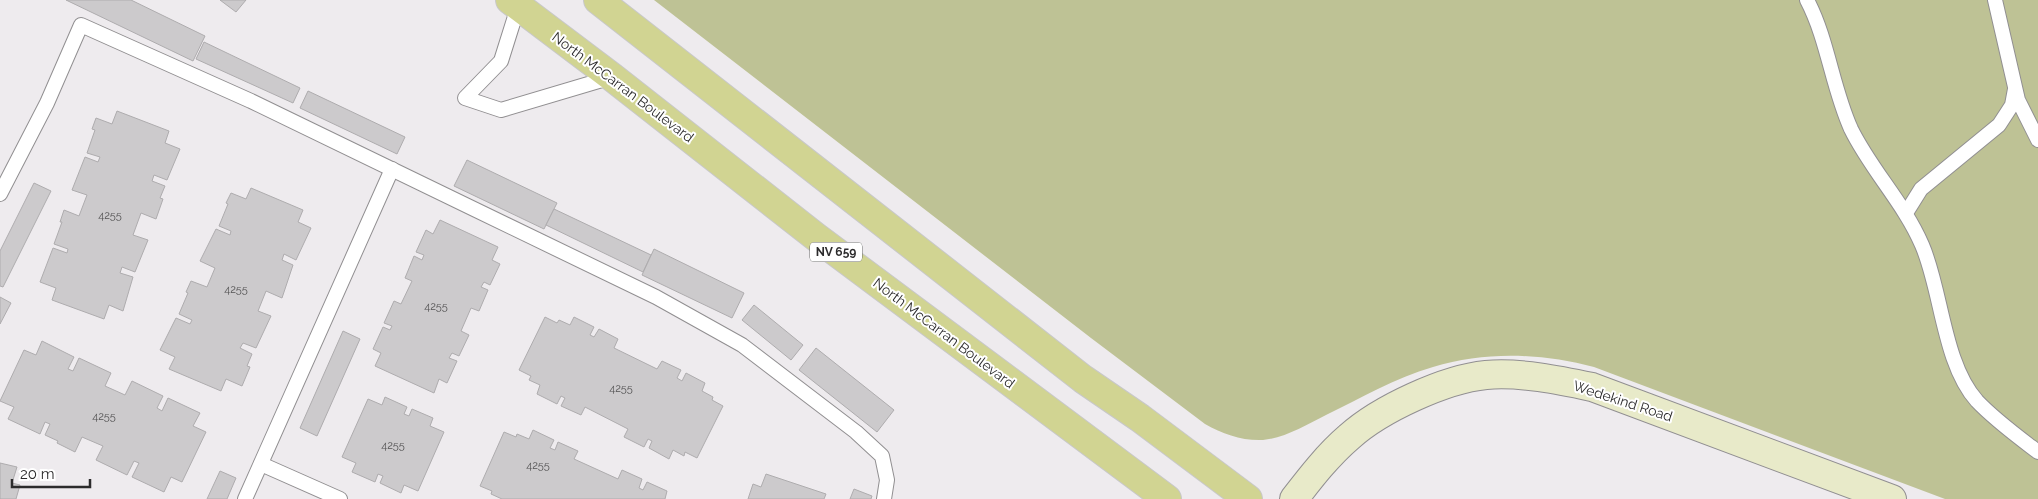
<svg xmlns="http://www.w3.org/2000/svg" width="2038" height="499" viewBox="0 0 2038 499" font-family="Raleway,sans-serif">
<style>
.green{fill:#bec295}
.building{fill:#cccacc;stroke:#aeacae}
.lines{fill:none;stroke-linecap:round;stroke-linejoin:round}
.lane-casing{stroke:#918f91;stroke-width:16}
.secondary-casing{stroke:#918f91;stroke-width:30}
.primary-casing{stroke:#c8c8c8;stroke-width:30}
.lane{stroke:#fff;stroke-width:14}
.secondary{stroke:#e8eac9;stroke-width:28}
.primary{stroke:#d1d492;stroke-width:28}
.labels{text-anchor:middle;stroke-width:4;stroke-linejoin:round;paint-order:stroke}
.number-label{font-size:11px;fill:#545354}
.shield{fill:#fff;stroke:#6b6b6b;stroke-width:1}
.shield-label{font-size:12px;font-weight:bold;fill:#2c2b2c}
.street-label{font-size:14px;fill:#2c2b2c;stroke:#fff}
</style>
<rect width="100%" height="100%" fill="#eeebee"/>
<path class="green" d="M654,0H2038V499H1945L1594,367C1540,353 1486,351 1433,367C1395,378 1361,398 1326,415C1306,425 1285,438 1263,440C1242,441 1223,434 1205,424L1091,338Z"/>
<g class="building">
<path d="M66,0H131L205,36L193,61Z"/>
<path d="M220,0H246L236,12Z"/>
<path d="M204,42L300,88L293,103L196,59Z"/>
<path d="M308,91L405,137L397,154L300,108Z"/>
<path d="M117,111L169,131L165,143L180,149L167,180L154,175L152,181L165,186L160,198L163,199L156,219L141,213L133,235L148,240L135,272L122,267L120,273L133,277L123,311L109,305L104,319L52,300L56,288L40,282L53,248L67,253L68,249L54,244L62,222H60L64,210L79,216L87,195L72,190L85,157L98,162L100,157L87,153L95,130L92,129L96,118L112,124Z"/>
<path d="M467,160L557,203L544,229L454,186Z"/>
<path d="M34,183L51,191L3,287L0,286V251Z"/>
<path d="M251,188L303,210L298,222L311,228L296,260L284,254L282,260L293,265L282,298L266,291L258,311L271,316L256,348L243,343L240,348L252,354L247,366L250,367L242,386L226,379L221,391L169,369L175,357L160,350L176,318L190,324L192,320L179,314L188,293L186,292L191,281L207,287L215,268L200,261L216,229L230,235L231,231L219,226L228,204L226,203L231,193L246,199Z"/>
<path d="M554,209L651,255L643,272L546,225Z"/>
<path d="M440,220L498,247L492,260L500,264L490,285L484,282L481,287L488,290L479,311L471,308L461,331L469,335L459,356L452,353L449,358L457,361L447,383L439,379L434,393L375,366L381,353L373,349L383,327L390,330L392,326L384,323L394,301L401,304L412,281L405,278L414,256L422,260L424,255L416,252L426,230L433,234Z"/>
<path d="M654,249L744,293L732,318L642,275Z"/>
<path d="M0,297L11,303L0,324Z"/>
<path d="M754,305L803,345L791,360L742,320Z"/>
<path d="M545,317L557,323L559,320L570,325L574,317L594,327L590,335L594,337L599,329L618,339L614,348L657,369L662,361L681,370L677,378L682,381L686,373L705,383L702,391L713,397L712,400L723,406L697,458L685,452L684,456L673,450L669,459L649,448L652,441L648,439L644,447L624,437L628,429L585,407L581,415L561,406L565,398L561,396L557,404L537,394L540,385L529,380L531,376L519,370Z"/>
<path d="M343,331L360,339L317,436L300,428Z"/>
<path d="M42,341L74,357L68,369L73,371L79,358L111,373L105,386L125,395L132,381L163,396L157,408L162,411L168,398L200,413L193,426L206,432L182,482L171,477L164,492L132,477L139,463L134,461L127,475L96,460L103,446L82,437L75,452L57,443L58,441L45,435L50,424L45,422L40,434L8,419L14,407L0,401L24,350L36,355Z"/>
<path d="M816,348L894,410L877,432L799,370Z"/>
<path d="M385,397L407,407L404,414L409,416L412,409L433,418L430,426L444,432L418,491L404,485L401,493L380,483L383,476L378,474L375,482L352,472L356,463L342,457L368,399L382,405Z"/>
<path d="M533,430L554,440L550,448L555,450L558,442L578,451L574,459L618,479L622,470L642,479L639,488L643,490L647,482L667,491L665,499H502L491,494L492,491L480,486L504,432L516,437L517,434L529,439Z"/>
<path d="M0,463L17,467L12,483L20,485L16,499H0Z"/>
<path d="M220,471L236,478L227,499H207Z"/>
<path d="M766,474L826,494L824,499H748L753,484L761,487Z"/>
<path d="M854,489L872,496L871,499H850Z"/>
</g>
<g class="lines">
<g class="lane-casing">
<g id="lane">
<path d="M1807,0C1828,40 1832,87 1851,129C1871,170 1904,203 1922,245C1942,291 1943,363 1977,401C1995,420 2017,436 2038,452"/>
<path d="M1995,0L2018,100L2038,140"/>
<path d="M518,7L501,61L465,98L501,110L612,77"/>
<path d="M0,194L47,103L81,25L251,101L476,210L656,297L742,345L856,432L882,456L887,480L884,499"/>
<path d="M1906,213L1921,189L1999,125L2012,105L2015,89"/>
<path d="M261,464L340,499"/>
<path d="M245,499L392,169"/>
</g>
</g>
<g class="secondary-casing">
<path id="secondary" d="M1294,499C1311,477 1328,455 1349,437C1380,409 1445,379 1486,375C1520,372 1559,380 1592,387L1892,499"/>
</g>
<g class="primary-casing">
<g id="primary">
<path d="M510,0L612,77L816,237L1167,499"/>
<path d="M598,0L1083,379L1140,418L1248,499"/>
</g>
</g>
<use href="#lane" class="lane"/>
<use href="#secondary" class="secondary"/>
<use href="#primary" class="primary"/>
</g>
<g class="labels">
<g class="number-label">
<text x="110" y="219">4255</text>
<text x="236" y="293">4255</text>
<text x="436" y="310">4255</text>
<text x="621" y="392">4255</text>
<text x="104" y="420">4255</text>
<text x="393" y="449">4255</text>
<text x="538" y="469">4255</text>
</g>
<rect class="shield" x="810" y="242.5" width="52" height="19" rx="4"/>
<g class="shield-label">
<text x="836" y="256">NV 659</text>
</g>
<g class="street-label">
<text transform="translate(623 87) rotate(37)" y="5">North McCarran Boulevard</text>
<text transform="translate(944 333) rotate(37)" y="5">North McCarran Boulevard</text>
<text transform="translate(1623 401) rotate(18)" y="5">Wedekind Road</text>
</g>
</g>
<path d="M12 479v8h78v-8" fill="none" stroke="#2c2b2c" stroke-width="2.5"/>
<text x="20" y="479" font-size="15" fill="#2c2b2c" stroke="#ffffff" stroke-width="4" paint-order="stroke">20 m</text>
</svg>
